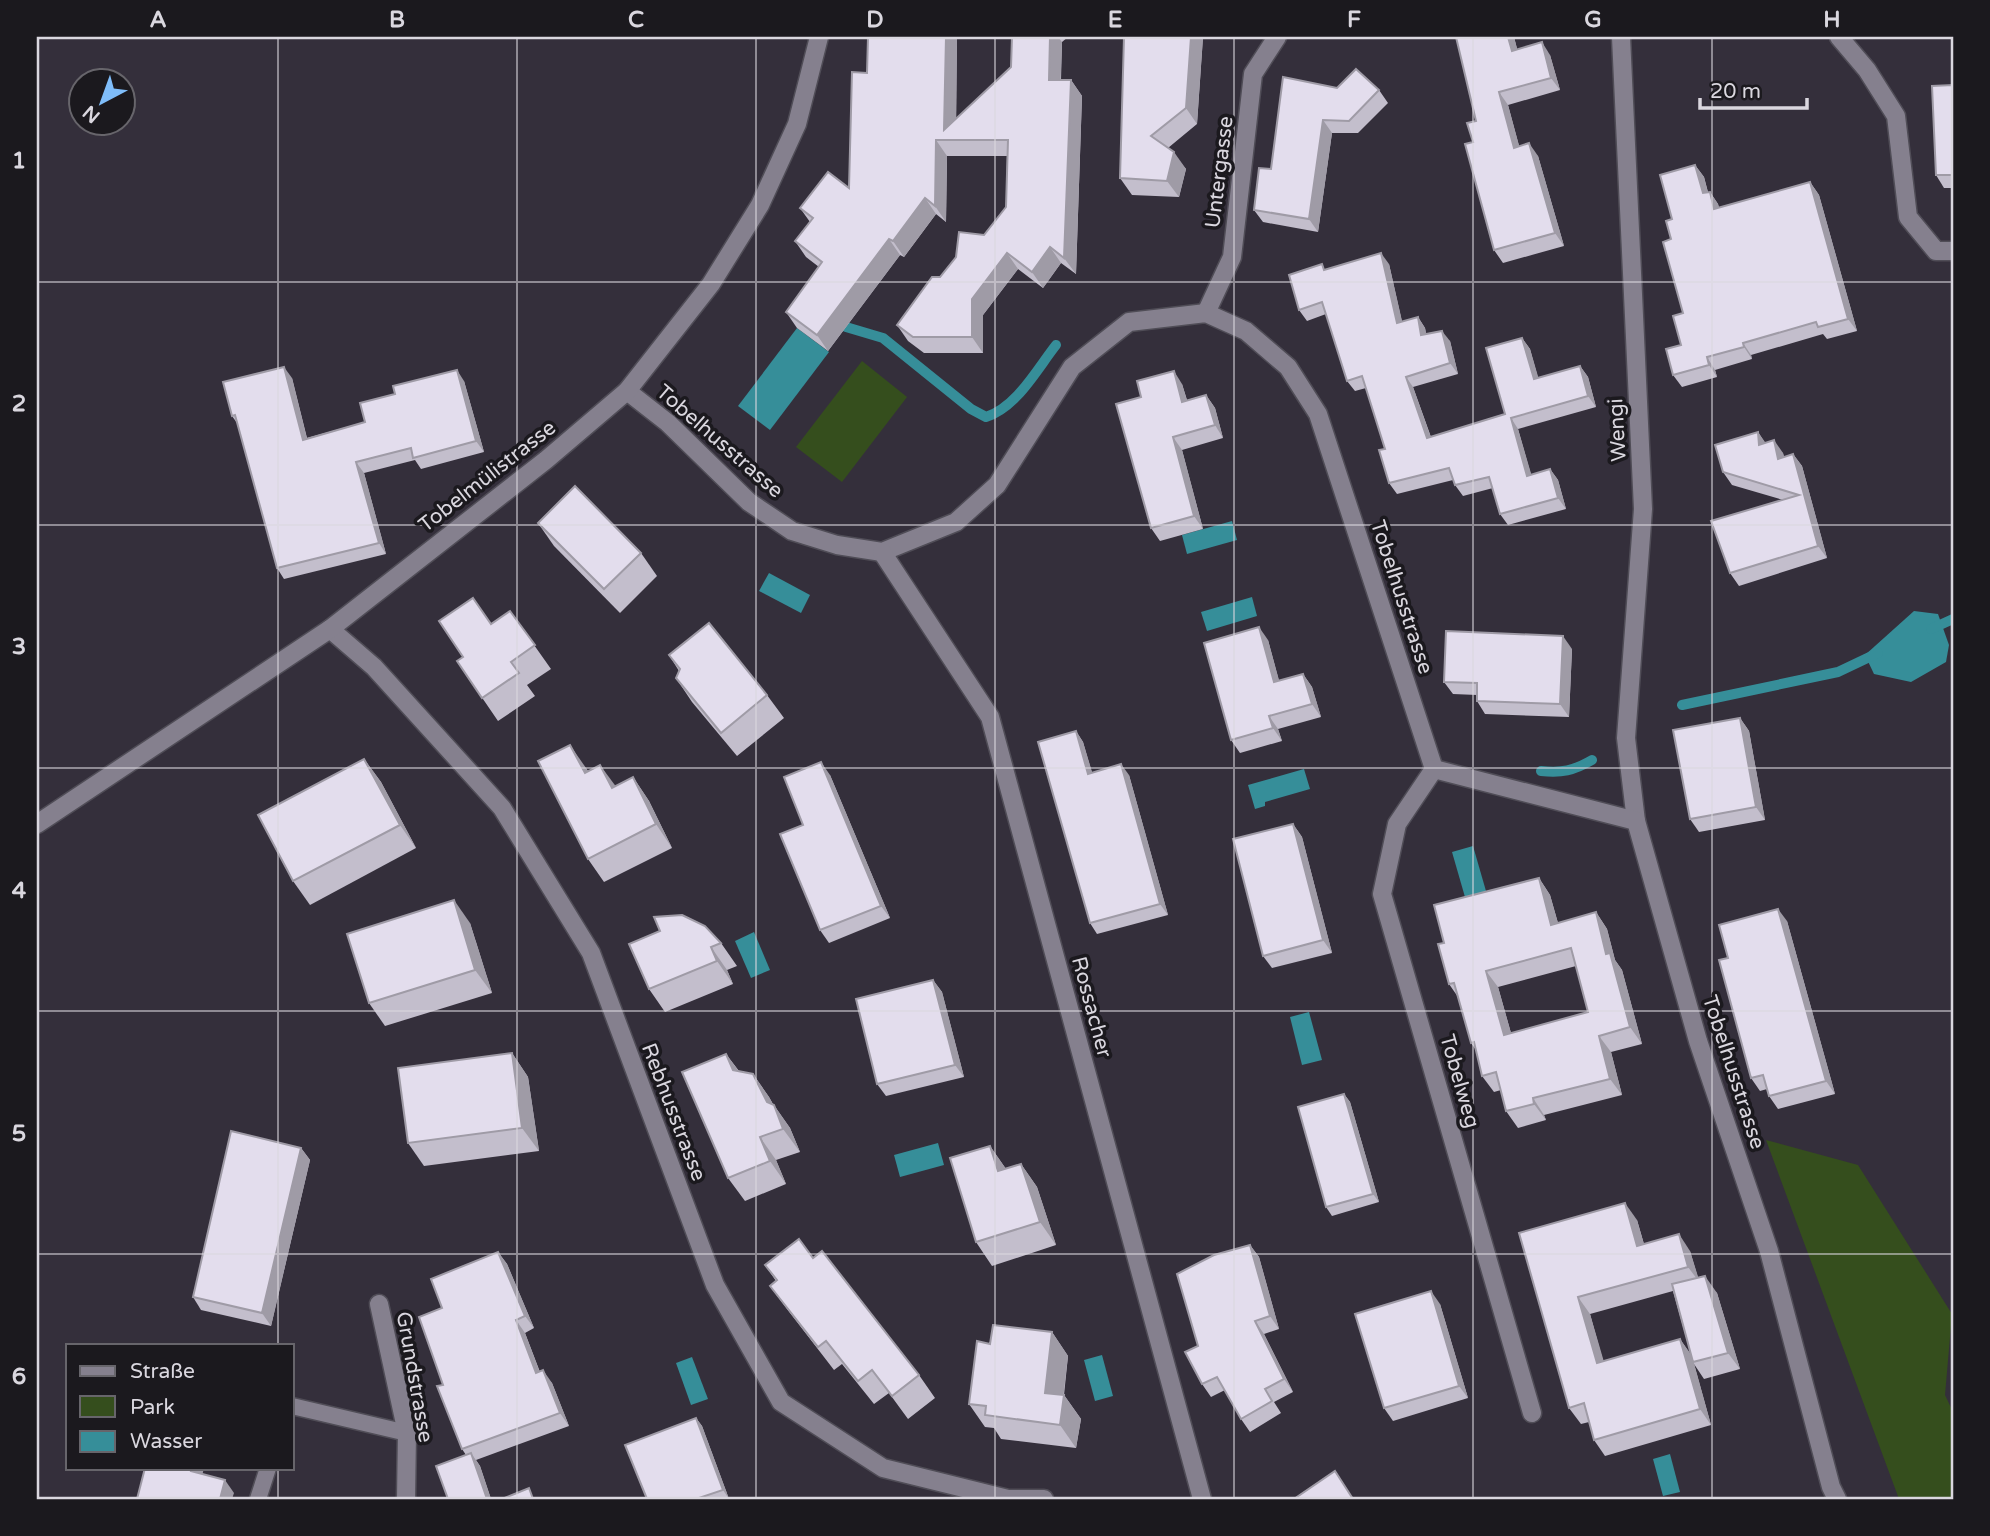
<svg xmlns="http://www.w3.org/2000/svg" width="1990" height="1536" viewBox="0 0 1990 1536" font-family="'Varela Round',sans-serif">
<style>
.green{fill:#354e1d}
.water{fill:#368e99}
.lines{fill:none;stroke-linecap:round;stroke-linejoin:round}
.stream{stroke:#368e99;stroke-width:10}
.service-casing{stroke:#504d57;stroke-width:19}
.minor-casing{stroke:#504d57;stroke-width:21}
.service{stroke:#85808e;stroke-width:16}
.minor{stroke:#85808e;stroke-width:18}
.wall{fill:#c3becc;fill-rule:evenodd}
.shaded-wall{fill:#9f9ba6}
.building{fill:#e3dded;stroke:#9f9ba6;stroke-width:2;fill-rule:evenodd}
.grid{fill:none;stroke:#dad7df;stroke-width:2;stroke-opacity:0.55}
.labels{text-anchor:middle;stroke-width:7;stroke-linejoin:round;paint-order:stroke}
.street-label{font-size:21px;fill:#dad7df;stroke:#1b191e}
.neatline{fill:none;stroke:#dad7df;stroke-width:2.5}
.grid-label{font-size:23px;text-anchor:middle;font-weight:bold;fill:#dad7df}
</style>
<rect width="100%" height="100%" fill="#342f3b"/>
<g class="green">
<path d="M862,361L907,397L842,482L796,447Z"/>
<path d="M1766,1140L1858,1165L1952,1314L1945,1395L1953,1412V1499H1899Z"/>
</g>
<g class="water">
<path d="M797,328L829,352L770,430L738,406Z"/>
<path d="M1232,521L1237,540L1187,554L1182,535Z"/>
<path d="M769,573L810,595L801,613L759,591Z"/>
<path d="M1252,597L1257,616L1207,631L1201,612Z"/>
<path d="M1914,611L1938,614L1949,645L1946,662L1911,682L1874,674L1865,655Z"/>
<path d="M1304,769L1310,789L1265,802V806L1255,809L1248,785Z"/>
<path d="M1473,846L1488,898L1467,904L1452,852Z"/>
<path d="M754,932L770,970L751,978L735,941Z"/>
<path d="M1309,1012L1322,1060L1302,1065L1290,1017Z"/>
<path d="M938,1143L944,1165L900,1177L894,1155Z"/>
<path d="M1102,1355L1113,1396L1095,1401L1084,1360Z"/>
<path d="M692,1357L708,1399L691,1405L676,1363Z"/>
<path d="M1670,1454L1680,1492L1663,1496L1653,1459Z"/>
</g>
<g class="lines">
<g class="stream">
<path d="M846,327L883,338L971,409L986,417C1017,407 1037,369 1056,345"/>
<path d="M1931,629L1953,619"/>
<path d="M1682,705L1838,672L1878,653"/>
<path d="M1541,771C1562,773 1573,771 1592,760"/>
</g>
<g class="service-casing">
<g id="service">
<path d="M292,1406L407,1433"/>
<path d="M258,1499L268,1468"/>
</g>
</g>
<g class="minor-casing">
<g id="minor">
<path d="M1621,37L1643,509L1626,738L1636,821"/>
<path d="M1839,37L1867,70L1896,116L1908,217L1936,251H1953"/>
<path d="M1206,313L1232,257L1253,74L1277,37"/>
<path d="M627,391L668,423L749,502L792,531L837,545L882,552L956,522L997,485L1072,367L1129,322L1206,313L1246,331L1288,367L1318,414L1434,769L1636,821L1698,1041L1769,1251L1831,1487L1837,1499"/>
<path d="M882,552L990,717L1202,1499"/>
<path d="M330,629L374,667L502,808L591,953L715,1285L781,1402L883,1468L1008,1499H1044"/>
<path d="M1434,769L1397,824L1382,894L1532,1413"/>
<path d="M37,824L330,629L546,460L627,391L711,284L760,205L797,124L819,37"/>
<path d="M379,1304L407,1433L406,1499"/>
</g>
</g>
<use href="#service" class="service"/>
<use href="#minor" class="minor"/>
</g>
<g class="wall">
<path d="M868,37H957L956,119L1011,67L1012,37H1068L1062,42L1061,80H1071L1082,96L1076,274L1061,263L1043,288L1018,269L983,315V353H924L908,341L897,325L940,277L984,235L1006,207L1007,156H947L946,222L936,214L904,257L900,255L828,351L797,328L786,312L819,267L806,257L795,241L810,222L800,208L849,188L867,73Z"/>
<path d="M1124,37H1203L1197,124L1168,148L1186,169L1179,197L1132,195L1120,178Z"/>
<path d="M1514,37L1517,49L1550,55L1560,90L1508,105L1519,146L1538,156L1564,246L1503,263L1494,250L1473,142Z"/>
<path d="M1953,85V188H1944L1936,175Z"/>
<path d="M1337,88L1379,90L1388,103L1358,133H1332L1318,232L1263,222L1254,210L1271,169Z"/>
<path d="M1695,165L1704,177L1708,192H1710L1718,204L1719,208L1810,182L1819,195L1857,331L1827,339L1823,334L1751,355L1752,359L1715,370L1717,377L1682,387L1673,375L1681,345L1683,313L1672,219Z"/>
<path d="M1389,264L1402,322L1418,317L1425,328L1426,334L1450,341L1458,374L1413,387L1431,437L1505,414L1522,338L1530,349L1538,378L1580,366L1588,377L1596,407L1518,429L1531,475L1550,469L1558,480L1566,509L1508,525L1500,514L1493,488L1463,496L1455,485L1453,480L1397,494L1389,483L1385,449L1366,388L1355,391L1347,381L1326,314L1307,321L1299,310L1326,270Z"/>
<path d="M292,378L307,438L365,422L464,381L484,452L421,469L415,460L364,473L386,554L284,579L277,568L237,423L232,416Z"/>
<path d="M1182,384L1187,400L1206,395L1215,408L1223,438L1182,450L1203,529L1160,541L1151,528L1141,397Z"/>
<path d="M1758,432L1765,443L1783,453L1784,457L1793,454L1802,466L1827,558L1739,586L1730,573L1783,500L1732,485L1723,472Z"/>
<path d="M538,523L641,553L657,576L620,613L554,546Z"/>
<path d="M510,611L551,669L527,685L535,696L498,721L457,661L463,657L491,624Z"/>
<path d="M1268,640L1279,681L1303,674L1312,687L1321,717L1278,729L1282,741L1240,753L1231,740Z"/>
<path d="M1572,649L1569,717L1485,714L1477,701V695L1453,694L1444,682Z"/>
<path d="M669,655L767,695L784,718L737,756L692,702L676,678L679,671Z"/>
<path d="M1740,718L1749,731L1765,820L1699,832L1690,819Z"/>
<path d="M1076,731L1083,742L1092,773L1129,775L1168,915L1097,934L1090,923Z"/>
<path d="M364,759L381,782L416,848L310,905L293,881Z"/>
<path d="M586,768L588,771L615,786L633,777L649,801L672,848L604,882L588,859Z"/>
<path d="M830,775L890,918L829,943L820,930L803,825Z"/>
<path d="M1293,824L1302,837L1332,953L1272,968L1263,956Z"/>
<path d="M1539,878L1550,895L1558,923L1596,912L1607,929L1615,960L1622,970L1642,1044L1611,1052L1622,1095L1544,1115L1546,1120L1518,1128L1506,1111L1501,1090L1494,1092L1482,1076L1476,1050L1471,1043L1458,997L1449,984L1444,943ZM1576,966L1588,1012L1511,1033L1498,987Z"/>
<path d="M1787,921L1835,1094L1778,1109L1769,1096L1767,1089L1760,1091L1751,1078L1728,958Z"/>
<path d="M470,923L492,993L385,1026L369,1003Z"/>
<path d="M721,943L737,966L727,970L733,984L665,1012L649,989L629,944Z"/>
<path d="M933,980L942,992L964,1077L886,1096L877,1084Z"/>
<path d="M512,1053L528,1077L539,1151L424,1166L408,1143Z"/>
<path d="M726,1054L739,1071L753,1074L769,1097L773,1104L790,1128L800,1152L776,1160L786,1184L745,1201L728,1178Z"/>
<path d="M1344,1094L1350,1102L1379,1202L1332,1216L1326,1207Z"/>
<path d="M990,1146L1006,1169L1021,1164L1037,1187L1056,1245L992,1266L976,1242Z"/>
<path d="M301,1148L310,1160L271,1326L201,1310L193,1297Z"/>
<path d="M1637,1220L1644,1244L1690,1251L1698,1278L1717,1293L1740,1369L1704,1379L1694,1364L1711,1425L1605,1456L1594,1440L1589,1422L1581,1424L1569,1408L1519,1233ZM1673,1291L1691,1355L1680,1339L1603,1361L1590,1314Z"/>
<path d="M1250,1245L1259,1257L1279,1329L1264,1334L1293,1392L1274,1402L1281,1413L1250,1432L1241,1419L1225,1390L1211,1397L1202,1384Z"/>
<path d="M498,1252L507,1264L534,1328L525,1333L540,1372L552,1383L569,1426L476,1460L480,1466L491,1499H448L466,1455L462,1449L442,1308Z"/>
<path d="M813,1258L919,1375L935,1398L908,1419L889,1393L874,1404L842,1364L834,1370L787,1309L770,1286L776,1281L765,1265Z"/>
<path d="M1440,1304L1468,1398L1393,1421L1384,1408Z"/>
<path d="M1052,1332L1068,1356L1064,1395L1081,1419L1076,1448L1001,1439L994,1428L985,1427L969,1404L990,1344Z"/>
<path d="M696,1418L702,1426L729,1499H647Z"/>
</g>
<g class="shaded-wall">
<path d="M946,37H957L956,140L944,130Z"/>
<path d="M1050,37H1058L1062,42L1060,96L1049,80Z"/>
<path d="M1191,37H1203L1197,124L1186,108Z"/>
<path d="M1508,37H1514L1521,63L1512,51Z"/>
<path d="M1542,42L1550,55L1560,90L1551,78Z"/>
<path d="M1071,80L1082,96L1076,274L1064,258Z"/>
<path d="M1499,92L1508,105L1523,160L1514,148Z"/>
<path d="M1323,120L1332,133L1318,232L1309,219Z"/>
<path d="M936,140L947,156L946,222L935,206Z"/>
<path d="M1529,143L1538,156L1564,246L1555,233Z"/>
<path d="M1174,152L1186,169L1179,197L1167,181Z"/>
<path d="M1695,165L1704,177L1711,205L1703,193Z"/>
<path d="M1810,182L1819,195L1857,331L1848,319Z"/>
<path d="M1710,192L1718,204L1723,221L1714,209Z"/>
<path d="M925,198L936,214L904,257L893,241Z"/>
<path d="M889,239L900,255L828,351L817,335Z"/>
<path d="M1050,247L1061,263L1043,288L1032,272Z"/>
<path d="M1007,253L1018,269L983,315V353L972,337V299Z"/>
<path d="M1381,253L1389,264L1405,334L1397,323Z"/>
<path d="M1418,317L1425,328L1429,346L1421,335Z"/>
<path d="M1442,331L1450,341L1458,374L1450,363Z"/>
<path d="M1522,338L1530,349L1542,390L1534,379Z"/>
<path d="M1743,343L1751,355L1752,359L1744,347Z"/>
<path d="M1707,357L1715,370L1717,377L1709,365Z"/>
<path d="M1580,366L1588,377L1596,407L1588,396Z"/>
<path d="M284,367L292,378L310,451L303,440Z"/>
<path d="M457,370L464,381L484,452L476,441Z"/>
<path d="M1174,371L1182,384L1191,414L1182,402Z"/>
<path d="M1406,377L1413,387L1435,449L1427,438Z"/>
<path d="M1206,395L1215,408L1223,438L1215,425Z"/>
<path d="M1511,418L1518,429L1535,487L1527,476Z"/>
<path d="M1758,432L1767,445H1759Z"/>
<path d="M1173,437L1182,450L1203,529L1194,516Z"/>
<path d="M1774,440L1783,453L1787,472L1778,459Z"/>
<path d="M1793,454L1802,466L1827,558L1818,546Z"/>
<path d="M356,462L364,473L386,554L379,543Z"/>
<path d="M1550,469L1558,480L1566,509L1558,498Z"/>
<path d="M1259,627L1268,640L1283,695L1274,682Z"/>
<path d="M1563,636L1572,649L1569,717L1560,704Z"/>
<path d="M1303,674L1312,687L1321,717L1312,704Z"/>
<path d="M1269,716L1278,729L1282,741L1273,728Z"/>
<path d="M1740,718L1749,731L1765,820L1756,807Z"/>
<path d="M1076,731L1083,742L1096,785L1088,774Z"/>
<path d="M570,745L586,768L601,796L585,773Z"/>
<path d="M364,759L381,782L416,848L400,825Z"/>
<path d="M821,762L830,775L890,918L881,906Z"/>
<path d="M1121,764L1129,775L1168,915L1160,904Z"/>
<path d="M600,765L617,788H612Z"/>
<path d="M633,777L649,801L672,848L656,824Z"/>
<path d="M1293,824L1302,837L1332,953L1323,940Z"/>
<path d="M1539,878L1550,895L1563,941L1551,925Z"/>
<path d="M454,900L470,923L492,993L475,970Z"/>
<path d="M1778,909L1787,921L1835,1094L1826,1081Z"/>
<path d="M1596,912L1607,929L1615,960L1622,970L1642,1044L1630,1027L1606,954Z"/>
<path d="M711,947L727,970L733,984L717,961Z"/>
<path d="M1486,971L1498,987L1516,1051L1504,1035Z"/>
<path d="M933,980L942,992L964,1077L955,1065Z"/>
<path d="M1599,1036L1611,1052L1622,1095L1610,1079Z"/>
<path d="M512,1053L528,1077L539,1151L522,1128Z"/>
<path d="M726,1054L743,1077L733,1070Z"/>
<path d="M753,1074L769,1097L777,1112L774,1105L790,1128L800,1152L783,1129L767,1102Z"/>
<path d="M1344,1094L1350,1102L1379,1202L1373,1194Z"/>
<path d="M1533,1098L1544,1115L1546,1120L1534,1104Z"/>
<path d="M760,1137L776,1160L786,1184L770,1161Z"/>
<path d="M990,1146L1006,1169L998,1171Z"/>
<path d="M301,1148L310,1160L271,1326L262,1313Z"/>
<path d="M1021,1164L1037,1187L1056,1245L1040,1222Z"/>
<path d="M1625,1203L1637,1220L1649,1262L1637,1246Z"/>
<path d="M1679,1234L1690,1251L1700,1283L1688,1267Z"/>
<path d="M1250,1245L1259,1257L1279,1329L1270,1316Z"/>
<path d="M498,1252L507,1264L534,1328L525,1316Z"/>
<path d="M1705,1276L1717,1293L1740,1369L1728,1353Z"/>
<path d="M1431,1291L1440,1304L1468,1398L1459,1386Z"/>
<path d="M1578,1297L1590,1314L1609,1379L1597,1363Z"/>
<path d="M516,1320L525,1333L545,1386L536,1373Z"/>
<path d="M1255,1321L1264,1334L1293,1392L1284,1379Z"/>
<path d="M1052,1332L1068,1356L1061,1416L1045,1393Z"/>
<path d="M1680,1339L1692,1356L1711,1425L1700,1409Z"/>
<path d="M543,1370L552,1383L569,1426L560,1413Z"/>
<path d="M1064,1395L1081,1419L1076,1448L1060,1425Z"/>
<path d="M696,1418L702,1426L729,1499L723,1490Z"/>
<path d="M471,1453L480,1466L491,1499H487Z"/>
<path d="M192,1468H204L200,1484L191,1471Z"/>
<path d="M225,1480L234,1493L232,1499H220Z"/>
</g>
<g class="building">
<path d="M868,37H946L944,130L1011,67L1012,37H1050L1049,80H1071L1064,258L1050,247L1032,272L1007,253L972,299V337H913L897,325L932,277H940L956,257L959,232L984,235L1006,207L1008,140H936L935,206L925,198L893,241L889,239L817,335L786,312L822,262L795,241L813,218L800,208L828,172L849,188L852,72L867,73Z"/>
<path d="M1124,37H1191L1186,108L1151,136L1174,152L1167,181L1120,178Z"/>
<path d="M1456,37H1508L1512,51L1542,42L1551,78L1499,92L1514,148L1529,143L1555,233L1494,250L1465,144L1473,142L1467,123L1476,121Z"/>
<path d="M1356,69L1379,90L1349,121L1323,120L1309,219L1254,210L1259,168L1271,169L1283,77L1337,88Z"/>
<path d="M1953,85V175H1936L1932,86Z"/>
<path d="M1695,165L1703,193L1710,192L1714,209L1810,182L1848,319L1818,327L1816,322L1743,343L1744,347L1707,357L1709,365L1673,375L1666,349L1681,345L1673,316L1683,313L1663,242L1671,239L1666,221L1672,219L1660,175Z"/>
<path d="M1381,253L1397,323L1418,317L1421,335L1442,331L1450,363L1406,377L1427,438L1505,414L1486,348L1522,338L1534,379L1580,366L1588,396L1511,418L1527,476L1550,469L1558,498L1500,514L1489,477L1455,485L1449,468L1389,483L1379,450L1385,449L1362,376L1347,381L1322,302L1299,310L1289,275L1322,264L1324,270Z"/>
<path d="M284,367L303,440L365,422L360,403L395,394L393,386L457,370L476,441L413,458L411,448L356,462L379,543L277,568L235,415L232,416L223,382Z"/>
<path d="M1174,371L1182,402L1206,395L1215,425L1173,437L1194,516L1151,528L1116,404L1141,397L1137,381Z"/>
<path d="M1758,432L1759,445L1774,440L1778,459L1793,454L1818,546L1730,573L1711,521L1799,495L1723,472L1715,445Z"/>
<path d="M575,486L641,553L604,589L538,523Z"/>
<path d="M473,598L491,624L510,611L535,645L511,662L519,673L482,698L457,661L463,657L439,621Z"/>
<path d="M709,623L767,695L721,733L676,678L680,669L669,655Z"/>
<path d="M1259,627L1274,682L1303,674L1312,704L1269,716L1273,728L1231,740L1204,643Z"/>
<path d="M1446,631L1563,636L1560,704L1477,701V683L1444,682Z"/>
<path d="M1740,718L1756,807L1690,819L1673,730Z"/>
<path d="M1076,731L1088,774L1121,764L1160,904L1090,923L1038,742Z"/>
<path d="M570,745L585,773L600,765L612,788L633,777L656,824L588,859L538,761Z"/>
<path d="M364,759L400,825L293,881L258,815Z"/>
<path d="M821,762L881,906L820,930L780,834L803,825L784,777Z"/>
<path d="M1293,824L1323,940L1263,956L1233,839Z"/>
<path d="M1539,878L1551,925L1596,912L1606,954L1610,953L1630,1027L1599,1036L1610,1079L1533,1098L1534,1104L1506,1111L1496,1072L1482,1076L1474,1042L1471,1043L1454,983L1449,984L1438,944L1444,943L1434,905ZM1571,948L1588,1012L1504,1035L1486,971Z"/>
<path d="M454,900L475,970L369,1003L347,934Z"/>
<path d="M1778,909L1826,1081L1769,1096L1763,1075L1751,1078L1719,960L1728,958L1719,925Z"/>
<path d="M682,915L705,926L721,943L711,947L717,961L649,989L629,944L660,931L654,917Z"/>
<path d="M933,980L955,1065L877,1084L856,999Z"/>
<path d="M512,1053L522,1128L408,1143L398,1068Z"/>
<path d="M726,1054L733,1070L753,1074L767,1102L774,1105L783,1129L760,1137L770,1161L728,1178L682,1072Z"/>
<path d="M1344,1094L1373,1194L1326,1207L1298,1107Z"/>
<path d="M231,1131L301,1148L262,1313L193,1297Z"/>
<path d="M990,1146L998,1171L1021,1164L1040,1222L976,1242L950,1158Z"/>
<path d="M1625,1203L1637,1246L1679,1234L1688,1267L1578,1297L1597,1363L1680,1339L1700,1409L1594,1440L1584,1403L1569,1408L1519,1233Z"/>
<path d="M799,1239L813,1258L822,1251L919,1375L892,1396L872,1370L858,1381L826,1341L818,1347L770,1286L777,1280L765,1265Z"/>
<path d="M1250,1245L1270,1316L1255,1321L1284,1379L1265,1389L1272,1401L1241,1419L1217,1377L1202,1384L1185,1352L1198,1346L1177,1274L1214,1255Z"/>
<path d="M498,1252L525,1316L516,1320L536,1373L543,1370L560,1413L462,1449L437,1386L443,1385L419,1317L442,1308L431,1279Z"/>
<path d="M1705,1276L1728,1353L1693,1362L1672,1284Z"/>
<path d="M1431,1291L1459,1386L1384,1408L1355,1314Z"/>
<path d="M993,1325L1052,1332L1045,1393L1064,1395L1060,1425L985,1415L986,1406L969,1404L977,1341L990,1344Z"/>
<path d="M696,1418L723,1490L696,1499H647L625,1445Z"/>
<path d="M471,1453L487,1499H448L436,1466Z"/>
<path d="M145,1468H192L191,1471L225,1480L220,1499H137Z"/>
<path d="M1335,1471L1353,1499H1294Z"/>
<path d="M529,1488L533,1499H502Z"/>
</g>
<path class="grid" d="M278,37V1345M517,37V1499M756,37V1499M995,37V1499M1234,37V1499M1473,37V1499M1712,37V1499M37,282H1953M37,525H1953M37,768H1953M37,1011H1953M37,1254H1953M278,1468V1499"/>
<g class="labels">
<g class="street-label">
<text transform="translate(1219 172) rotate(-83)" y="7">Untergasse</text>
<text transform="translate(1617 430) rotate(-93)" y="7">Wengi</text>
<text transform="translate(720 441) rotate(41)" y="7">Tobelhusstrasse</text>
<text transform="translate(487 476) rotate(-38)" y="7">Tobelmülistrasse</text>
<text transform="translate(1402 597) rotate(72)" y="7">Tobelhusstrasse</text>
<text transform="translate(1092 1007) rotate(75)" y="7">Rossacher</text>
<text transform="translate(1734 1072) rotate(72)" y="7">Tobelhusstrasse</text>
<text transform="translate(1460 1081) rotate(74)" y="7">Tobelweg</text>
<text transform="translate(674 1112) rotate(69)" y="7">Rebhusstrasse</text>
<text transform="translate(415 1377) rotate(80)" y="7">Grundstrasse</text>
</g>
</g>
<rect width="1990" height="1536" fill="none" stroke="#1b191e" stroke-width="77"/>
<rect x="66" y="1344" width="228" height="126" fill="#1b191e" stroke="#67656b" stroke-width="2"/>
<rect x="80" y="1366" width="35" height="10" fill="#85808e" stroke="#67656b" stroke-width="2"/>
<text x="130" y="1378" font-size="21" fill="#dad7df">Straße</text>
<rect x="80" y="1396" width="35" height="21" fill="#354e1d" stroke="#67656b" stroke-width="2"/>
<text x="130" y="1414" font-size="21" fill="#dad7df">Park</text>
<rect x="80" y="1431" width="35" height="21" fill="#368e99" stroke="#67656b" stroke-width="2"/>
<text x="130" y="1448" font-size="21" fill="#dad7df">Wasser</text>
<g transform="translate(102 102) rotate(221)"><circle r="33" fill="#1b191e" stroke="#67656b" stroke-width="2"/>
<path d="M0-5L12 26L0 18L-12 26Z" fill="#7fbdfa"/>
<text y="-10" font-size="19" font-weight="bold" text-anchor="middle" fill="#dad7df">N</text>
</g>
<path d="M1700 98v10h107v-10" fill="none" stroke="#dad7df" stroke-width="3.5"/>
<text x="1710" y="98" font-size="21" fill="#dad7df" stroke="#1b191e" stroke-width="5" paint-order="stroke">20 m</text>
<rect x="38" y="38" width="1914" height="1460" class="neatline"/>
<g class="grid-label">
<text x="158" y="27">A</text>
<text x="397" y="27">B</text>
<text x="636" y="27">C</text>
<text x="875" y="27">D</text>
<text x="1115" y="27">E</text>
<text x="1354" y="27">F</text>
<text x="1593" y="27">G</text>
<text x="1832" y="27">H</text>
<text x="19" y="168">1</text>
<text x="19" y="411">2</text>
<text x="19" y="654">3</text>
<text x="19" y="898">4</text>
<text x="19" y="1141">5</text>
<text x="19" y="1384">6</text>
</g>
</svg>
